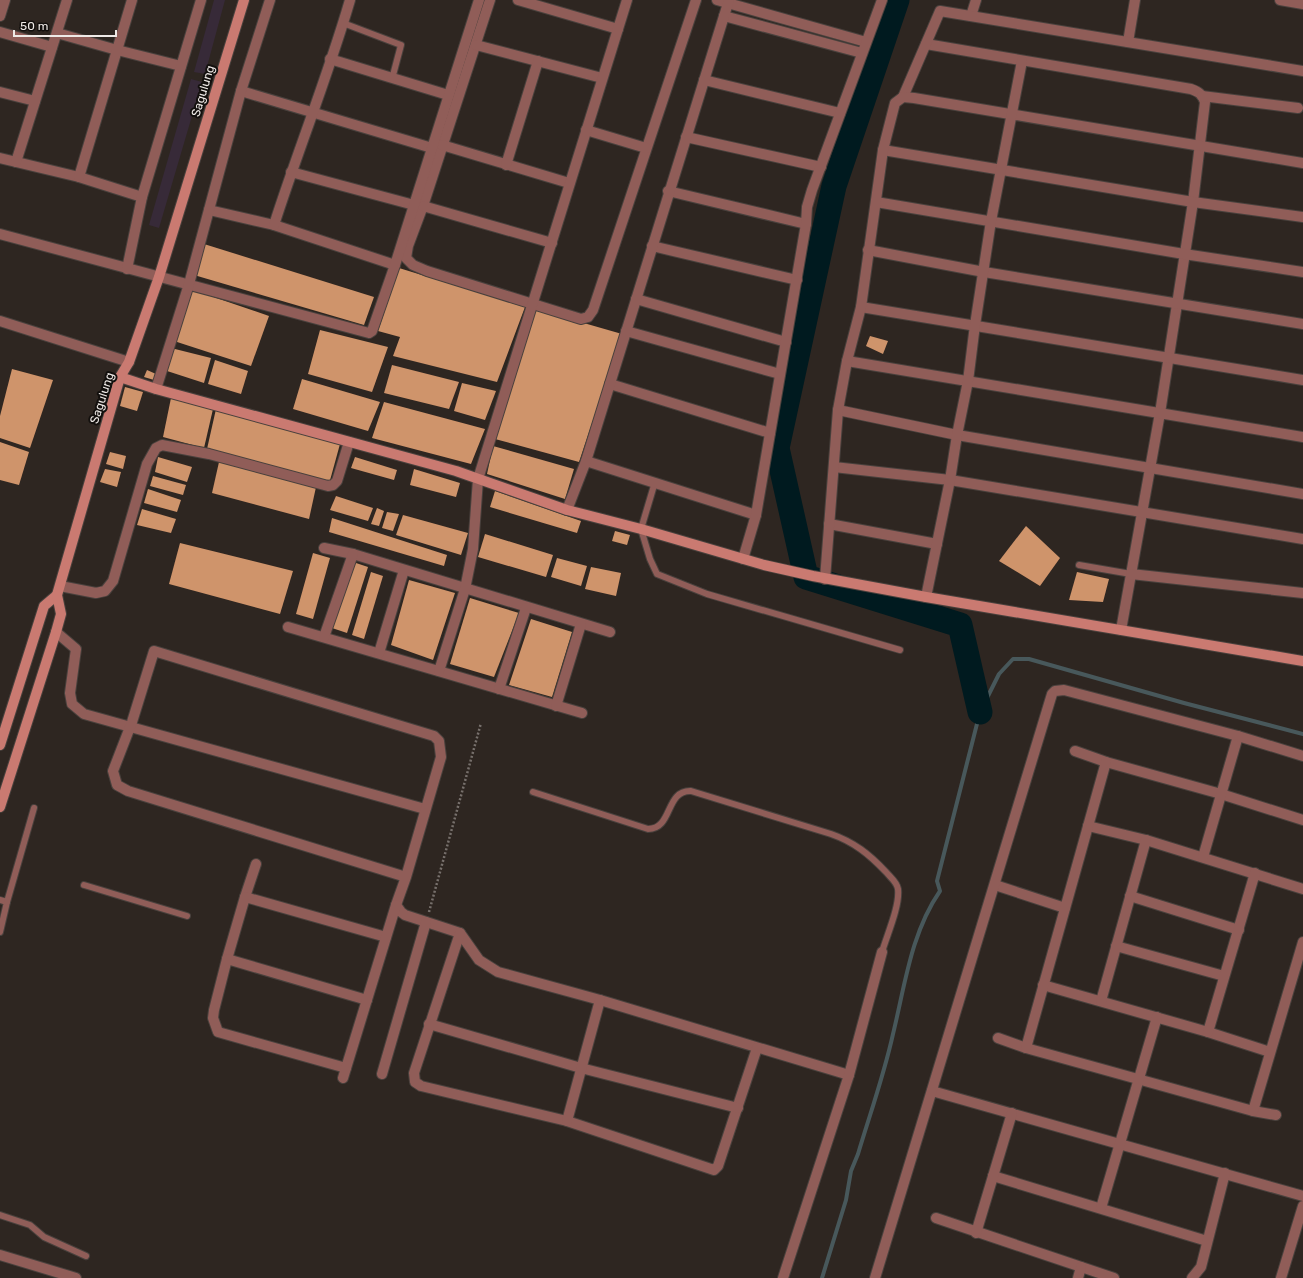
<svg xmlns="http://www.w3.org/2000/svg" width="1303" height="1278" viewBox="0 0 1303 1278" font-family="Rubik,sans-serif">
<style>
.commercial{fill:#372a38}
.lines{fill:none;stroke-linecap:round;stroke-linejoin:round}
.stream{stroke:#48585b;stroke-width:4}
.river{stroke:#001a1f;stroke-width:25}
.building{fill:#cf946b}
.lane-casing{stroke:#49413d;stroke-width:8}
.street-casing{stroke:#49413d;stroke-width:12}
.secondary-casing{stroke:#49413d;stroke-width:12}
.path{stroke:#77706c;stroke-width:2.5;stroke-dasharray:2 2;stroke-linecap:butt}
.lane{stroke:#905d58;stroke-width:6}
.street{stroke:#905d58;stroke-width:10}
.secondary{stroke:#ca7a71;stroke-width:10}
.labels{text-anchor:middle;stroke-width:4;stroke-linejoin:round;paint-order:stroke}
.street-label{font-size:12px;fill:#efeae7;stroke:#13100e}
</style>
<rect width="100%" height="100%" fill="#2e2621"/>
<g class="commercial">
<path d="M214,0H225L205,74L194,72Z"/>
<path d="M191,79L202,82L159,228L149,225Z"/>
</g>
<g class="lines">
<path class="stream" d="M822,1278L846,1200L851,1171L858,1154C870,1114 884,1075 893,1034C905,985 911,933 940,891L937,881L980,712L999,674L1013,659H1029L1184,703L1303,734"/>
<path class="river" d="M897,0L834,186L777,448L806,577L960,625L980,712"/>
</g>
<g class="building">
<path d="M204,244L374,297L364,325L194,275Z"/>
<path d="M399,268L525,307L497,382L393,356L400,337L378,331Z"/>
<path d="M190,289L269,316L251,366L174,341Z"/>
<path d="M535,309L622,334L579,462L495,439Z"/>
<path d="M320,330L388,347L372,392L308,374Z"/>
<path d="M870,336L888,341L883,354L866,346Z"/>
<path d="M171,348L211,358L204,383L164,370Z"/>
<path d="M215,360L248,371L241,394L208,384Z"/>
<path d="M392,365L459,382L449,409L384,393Z"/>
<path d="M12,369L53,380L30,448L0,438V416Z"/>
<path d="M147,370L156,374L154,380L144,377Z"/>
<path d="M302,379L380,402L368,431L293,409Z"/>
<path d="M462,383L496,391L485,420L454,411Z"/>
<path d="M125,387L143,392L137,411L120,406Z"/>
<path d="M171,398L213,409L204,448L163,437Z"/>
<path d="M384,402L485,429L471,464L372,438Z"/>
<path d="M216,409L340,444L329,484L207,449Z"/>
<path d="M0,442L29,452L19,485L0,480Z"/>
<path d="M493,446L574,469L565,499L487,474Z"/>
<path d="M110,452L126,456L123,469L106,464Z"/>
<path d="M158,457L192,467L187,482L155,472Z"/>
<path d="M355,457L397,470L394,480L351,468Z"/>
<path d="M219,462L316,487L309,519L212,493Z"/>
<path d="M105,469L121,472L117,487L100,482Z"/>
<path d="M414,469L460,483L456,497L410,485Z"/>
<path d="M153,476L186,485L183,495L150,486Z"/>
<path d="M148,489L181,500L177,512L144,503Z"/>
<path d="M495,491L581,521L577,533L490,507Z"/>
<path d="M336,496L373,508L368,521L330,510Z"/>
<path d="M377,508L384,511L379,526L371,524Z"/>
<path d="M142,509L176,519L171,533L137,525Z"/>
<path d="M387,512L399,514L393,531L382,528Z"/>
<path d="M403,515L468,533L461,555L396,535Z"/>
<path d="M332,518L447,555L444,566L329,532Z"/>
<path d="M1026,526L1060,558L1040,586L999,561Z"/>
<path d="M615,531L630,535L627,545L612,541Z"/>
<path d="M485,534L553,555L546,577L478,557Z"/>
<path d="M180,543L293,571L280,614L169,584Z"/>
<path d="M313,553L330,558L313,619L296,614Z"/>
<path d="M557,558L587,566L581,586L551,577Z"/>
<path d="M353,562L368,567L347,633L332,628Z"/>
<path d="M591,567L621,573L616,596L585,589Z"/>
<path d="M371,572L383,576L364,639L352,635Z"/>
<path d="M1077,572L1109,579L1103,602L1069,600Z"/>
<path d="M409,580L455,593L433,660L391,645Z"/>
<path d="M470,598L519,613L494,677L450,664Z"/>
<path d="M531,619L572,632L552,697L509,685Z"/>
</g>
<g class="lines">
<g class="lane-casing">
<g id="lane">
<path d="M343,23L401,45L392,79"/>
<path d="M655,482L641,529L650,559L657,574L707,594L900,650"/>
<path d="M1079,565L1131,574"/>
<path d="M533,792L648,829C673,829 665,790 691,791L831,834C854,842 869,854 886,872C890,877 897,882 898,889C900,906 887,935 882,952"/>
<path d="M84,885L187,916"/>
<path d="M0,900L7,902L0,932"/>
<path d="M7,902L34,808"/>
<path d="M0,1215L30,1225L44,1237L86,1256"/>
</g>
</g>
<g class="street-casing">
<g id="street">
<path d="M490,0L423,206L408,246L406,258L413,265L427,271L581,319L588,317L593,310L696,0"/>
<path d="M518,0L618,29"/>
<path d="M717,0L866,42"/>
<path d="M1280,0L1303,4"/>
<path d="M0,16L5,0"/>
<path d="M724,16L862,53"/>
<path d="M971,16L976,0"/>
<path d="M0,32L52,47"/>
<path d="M57,33L117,50L181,66"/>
<path d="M1128,42L1135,0"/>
<path d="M926,44L1191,89C1199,92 1202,94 1205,102L1193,202L1160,413L1121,630"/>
<path d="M476,45L602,78"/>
<path d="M330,59L448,95"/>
<path d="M704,80L840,113"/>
<path d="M241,91L432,148"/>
<path d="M0,92L35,101"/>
<path d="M1202,96L1298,108"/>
<path d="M903,97L940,11L1303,71"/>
<path d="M586,130L646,148"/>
<path d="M686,137L821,167"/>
<path d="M442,145L569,183"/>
<path d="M883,150L1193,202L1303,217"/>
<path d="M0,158L79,177L142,197"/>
<path d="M16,162L67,0"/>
<path d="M506,165L538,61"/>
<path d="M291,172L414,205"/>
<path d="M79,177L132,0"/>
<path d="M668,191L806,224"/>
<path d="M876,202L1184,254L1303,272"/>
<path d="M423,206L552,243"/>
<path d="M209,210L274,225L395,265"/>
<path d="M274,225C298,150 328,76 350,0"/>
<path d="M0,234L369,333L372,331L395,265L479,0"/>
<path d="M652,246L797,280"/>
<path d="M868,250L984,272L1303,324"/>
<path d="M127,269L142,197L201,0"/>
<path d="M636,299L786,342"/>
<path d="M861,307L1303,380"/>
<path d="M0,321L129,362"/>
<path d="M626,331L780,374"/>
<path d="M847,361L1303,437"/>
<path d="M610,384L770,433"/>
<path d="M156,389L189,284L241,91L270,0"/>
<path d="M838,410L957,435L1303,494"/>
<path d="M586,461L756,515"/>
<path d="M834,467L950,480L1303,539"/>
<path d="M567,510L586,461L729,0"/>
<path d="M829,524L937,544"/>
<path d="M324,548L353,554L610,632"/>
<path d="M743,559L756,515L806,224L807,207L812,190L882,0"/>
<path d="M1131,574L1303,593"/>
<path d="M825,579L838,410L847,361L861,307L883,150L895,103L903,97L914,98L1303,163"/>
<path d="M60,586L96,593L105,591L113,581L147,464L156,448L162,445L209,454L328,486L333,485L337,481L349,442"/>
<path d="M926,597L950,480L957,435L968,381L975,325L991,221L1022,61"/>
<path d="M288,627L582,713"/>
<path d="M56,632L76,649L70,693L72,704L84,714L425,809"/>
<path d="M324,637L353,554"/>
<path d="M379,653L404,570"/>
<path d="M439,671L465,589L473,549L478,479L627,0"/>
<path d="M499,689L526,608"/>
<path d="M556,706L581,624"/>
<path d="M1075,751L1106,762L1221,794L1303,820"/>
<path d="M1088,826L1146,840L1303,889"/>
<path d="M1203,857L1238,736"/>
<path d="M406,877L128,791L117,785L113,771L132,722L154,651L434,736L439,741L441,757L406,877L396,905L401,912L405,915L460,933L479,960L498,972L600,1000L849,1075"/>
<path d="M995,885L1065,908"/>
<path d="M1130,896L1239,930"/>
<path d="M245,897L256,864"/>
<path d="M460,933L414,1073L415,1082L421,1086L567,1121L714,1170L718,1166L757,1048"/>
<path d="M1116,946L1224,976"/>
<path d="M227,959L245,897L386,937"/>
<path d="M1043,985L1208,1032L1270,1052"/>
<path d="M1101,1001L1146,840"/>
<path d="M429,1024L581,1068L738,1108"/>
<path d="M1208,1032L1255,873"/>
<path d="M998,1038L1026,1048L1253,1111L1276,1115"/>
<path d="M1026,1048L1106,762"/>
<path d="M346,1068L218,1032L213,1018L214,1010L227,959L367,1000"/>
<path d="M382,1074L426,922"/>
<path d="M343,1078L396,905"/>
<path d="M932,1091L1303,1196"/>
<path d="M1253,1111L1303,942"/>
<path d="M567,1121L600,1000"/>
<path d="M993,1176L1207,1241"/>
<path d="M1101,1208L1157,1017"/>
<path d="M936,1218L1114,1278"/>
<path d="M976,1233L1012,1113"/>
<path d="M0,1255L76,1278"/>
<path d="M783,1278L849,1075L882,952"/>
<path d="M875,1278L1052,694L1055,691L1064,690L1238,736L1303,756"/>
<path d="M1078,1278L1081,1267"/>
<path d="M1192,1278L1201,1267L1225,1173"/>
<path d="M1281,1278L1303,1206"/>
</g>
</g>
<g class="secondary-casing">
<g id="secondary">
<path d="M120,377L156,389L456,471L567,510L641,529L764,565L813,576L926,597L1303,661"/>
<path d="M0,745L44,606L57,595"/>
<path d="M0,807L56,632L61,614L57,595L120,377L129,362L159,277L244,0"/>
</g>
</g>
<path class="path" d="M429,912L481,723"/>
<use href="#lane" class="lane"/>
<use href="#street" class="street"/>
<use href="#secondary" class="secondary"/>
</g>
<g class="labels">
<g class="street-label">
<text transform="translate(203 91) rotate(-73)" y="4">Sagulung</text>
<text transform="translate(102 398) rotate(-72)" y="4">Sagulung</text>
</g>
</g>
<path d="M14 30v6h102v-6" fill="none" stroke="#efeae7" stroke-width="2"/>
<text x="20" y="30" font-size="12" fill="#efeae7" stroke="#13100e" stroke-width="3" paint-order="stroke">50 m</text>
</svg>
